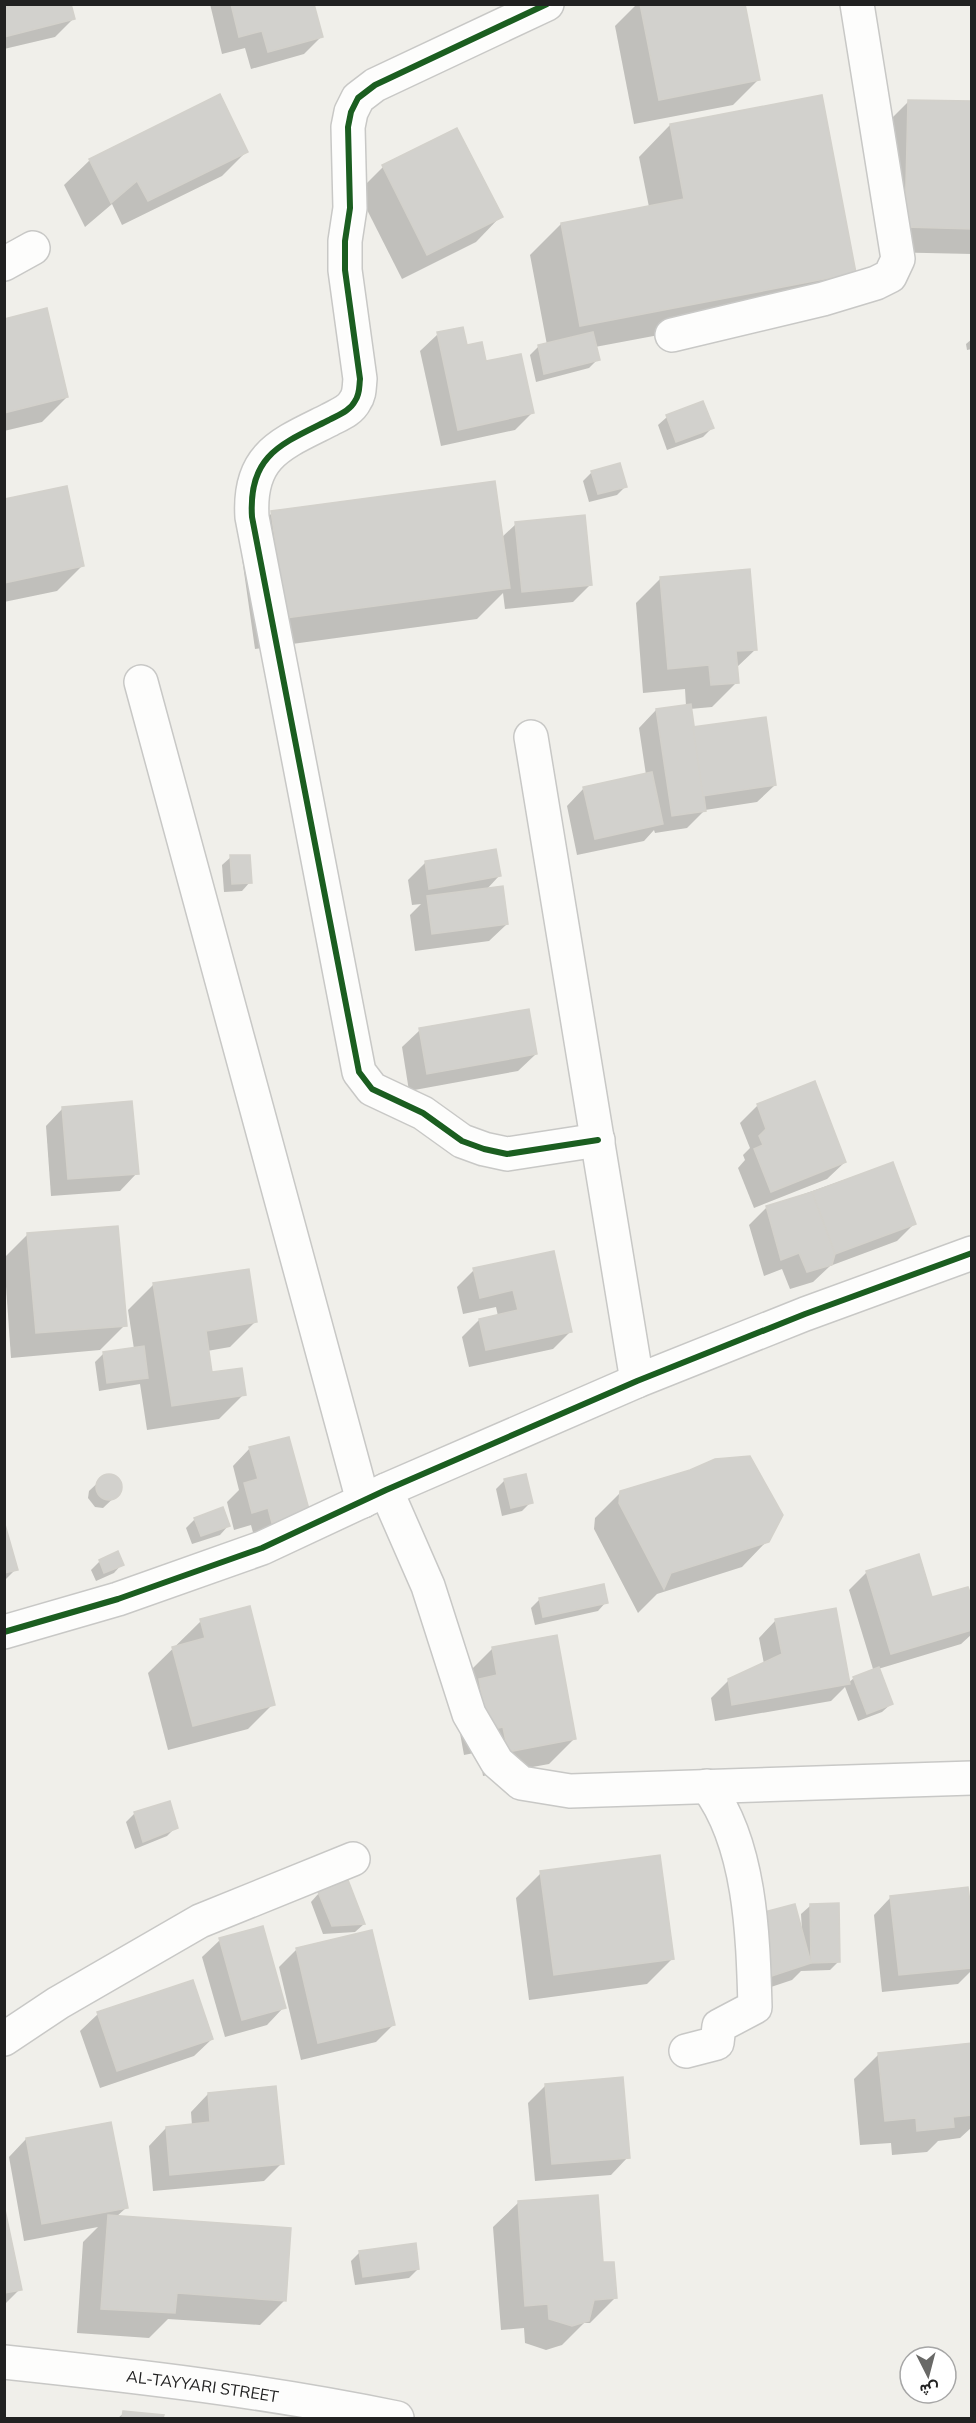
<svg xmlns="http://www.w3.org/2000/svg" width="976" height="2423" viewBox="0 0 976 2423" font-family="Mulish,Vazirmatn,sans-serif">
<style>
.shadow{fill:#0003}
.building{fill:#d2d1cd;stroke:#d3d1cb;stroke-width:1.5}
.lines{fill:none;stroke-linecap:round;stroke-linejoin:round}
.minor-casing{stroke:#c8c8c6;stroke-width:36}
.minor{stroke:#fdfdfc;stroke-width:33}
.cycleway-casing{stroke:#fff;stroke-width:10}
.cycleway{stroke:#1b5e20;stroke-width:6}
.labels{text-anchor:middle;stroke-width:4.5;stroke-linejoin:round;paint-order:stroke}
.street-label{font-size:16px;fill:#212121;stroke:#fff}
</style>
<rect width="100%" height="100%" fill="#f0efea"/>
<g class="shadow">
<path d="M4,4L73,19L55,37L4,49Z"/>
<path d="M210,4H312L321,37L304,54L251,69L245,48L222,54Z"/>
<path d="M637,4H743L758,80L733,105L634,124L615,26Z"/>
<path d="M909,101L972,103V254L881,252L884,126Z"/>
<path d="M670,125L855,272L823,304L595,347L598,359L589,368L536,382L530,355L538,347L547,345L530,255L561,224L649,207L639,157Z"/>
<path d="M247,151L222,176L122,225L112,204L85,227L64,185L90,160Z"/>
<path d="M383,167L501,216L476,242L402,279L358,192Z"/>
<path d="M4,320L67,397L42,422L4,431Z"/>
<path d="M438,334L466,347L485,363L532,413L515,430L441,446L420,351Z"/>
<path d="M972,339V349L967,350L966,344Z"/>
<path d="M667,417L712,428L703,437L667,450L658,425Z"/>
<path d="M592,472L625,487L617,495L589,502L583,481Z"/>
<path d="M4,501L82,566L57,591L4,602Z"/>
<path d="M272,513L501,538L516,524L591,584L573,602L505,609L503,593L477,619L255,649L240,544Z"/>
<path d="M661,578L756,649L736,668L737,682L712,707L690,709L693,729L775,785L757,802L705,810L687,828L655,833L654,830L644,841L577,855L567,806L584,788L646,775L639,728L656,710L686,706L685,689L643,693L636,603Z"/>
<path d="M231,857L250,882L242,891L224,892L222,865Z"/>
<path d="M425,863L499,876L486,890L507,924L489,941L415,951L410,915L421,904L412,905L408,880Z"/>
<path d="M420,1030L536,1054L518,1071L409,1091L402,1047Z"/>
<path d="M758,1105L845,1162L827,1179L754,1208L738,1168L745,1160L743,1155L750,1148L740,1123Z"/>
<path d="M63,1108L137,1173L120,1191L51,1196L46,1126Z"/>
<path d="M892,1163L915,1223L897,1241L830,1266L813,1282L790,1289L782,1269L764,1276L749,1225L767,1207Z"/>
<path d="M28,1234L125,1325L100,1350L11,1358L4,1258Z"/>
<path d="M553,1253L571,1331L553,1349L469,1367L462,1337L479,1320L498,1316L496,1307L463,1314L457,1287L474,1270Z"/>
<path d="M153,1285L255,1322L230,1347L207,1351L211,1374L244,1394L219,1419L147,1430L140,1384L99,1391L95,1362L104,1353L134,1349L128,1310Z"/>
<path d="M250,1448L291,1530L255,1540L251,1525L234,1530L227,1502L239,1490L233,1466Z"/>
<path d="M105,1476H112L120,1482L119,1493L103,1508L95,1507L88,1498L89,1491Z"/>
<path d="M505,1480L531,1502L522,1511L502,1516L496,1489Z"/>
<path d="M621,1492L767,1541L742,1567L657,1594L638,1613L594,1529L595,1518Z"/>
<path d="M195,1519L228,1526L220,1535L192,1544L186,1528Z"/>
<path d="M4,1526L16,1569L4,1581Z"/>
<path d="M100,1561L122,1564L114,1573L96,1581L91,1570Z"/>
<path d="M867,1572L931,1599L972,1603V1634L961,1644L878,1669L891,1704L882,1712L858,1721L845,1687L831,1701L715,1721L711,1698L729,1680L764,1664L759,1638L776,1620L848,1683L854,1678L873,1669L849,1590Z"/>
<path d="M540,1599L606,1602L598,1611L535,1625L531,1608Z"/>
<path d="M201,1621L273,1704L248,1729L168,1750L148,1673Z"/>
<path d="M555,1637L574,1739L549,1764L483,1776L479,1752L464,1755L455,1706L467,1674L492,1649Z"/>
<path d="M135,1813L176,1827L167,1836L135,1849L126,1822Z"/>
<path d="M541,1873L672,1959L647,1984L529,2000L516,1898Z"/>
<path d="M319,1893L364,1924L355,1932L323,1934L311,1902Z"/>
<path d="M891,1897L972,1931V1970L958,1984L882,1992L874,1915Z"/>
<path d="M810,1906L839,1961L830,1970L801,1971L792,1980L744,1996L802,1931L801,1914Z"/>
<path d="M371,1932L394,2024L376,2042L301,2060L279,1967L296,1950Z"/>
<path d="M220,1940L284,2007L267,2025L225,2037L202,1957Z"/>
<path d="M98,2014L212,2039L194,2056L100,2088L80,2031Z"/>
<path d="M972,2044V2127L960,2138L938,2141L927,2152L892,2155L891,2143L860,2145L854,2079L879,2054Z"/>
<path d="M546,2085L628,2157L611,2175L535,2181L528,2103Z"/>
<path d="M208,2094L282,2163L264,2181L153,2191L149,2146L166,2128L192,2126L191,2112Z"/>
<path d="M26,2139L126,2208L116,2217L285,2300L260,2325L168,2319L149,2338L77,2333L83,2242L98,2227L24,2241L9,2157Z"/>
<path d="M519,2202L602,2264L615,2298L590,2323H584L562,2345L546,2350L525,2343L524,2328L501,2330L493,2227Z"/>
<path d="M4,2213L20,2289L4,2305Z"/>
<path d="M360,2252L418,2269L409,2278L355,2285L351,2261Z"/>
<path d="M124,2413L162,2417V2418H118Z"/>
</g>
<g class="building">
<path d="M4,4H71L75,19L4,37Z"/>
<path d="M231,4H314L323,37L268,52L262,31L239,37Z"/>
<path d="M640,4H745L760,80L659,100Z"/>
<path d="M220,94L248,152L148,201L137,181L111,203L89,159Z"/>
<path d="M822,95L856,273L580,326L561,223L684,199L670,124Z"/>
<path d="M908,100L972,101V229L905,227Z"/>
<path d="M457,128L503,217L427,255L382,165Z"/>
<path d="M47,308L68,397L4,413V319Z"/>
<path d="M463,327L467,345L482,342L486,361L521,354L534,413L458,430L437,332Z"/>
<path d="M593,332L600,360L544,374L538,345Z"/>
<path d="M703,401L714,428L676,442L666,415Z"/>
<path d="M620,463L627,487L598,494L591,471Z"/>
<path d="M495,481L510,588L286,618L271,511Z"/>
<path d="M67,486L84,566L4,583V499Z"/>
<path d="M585,515L592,585L522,592L515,522Z"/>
<path d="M750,569L757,650L736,651L739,683L711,685L709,665L668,669L660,577Z"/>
<path d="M691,704L706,811L672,816L656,709Z"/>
<path d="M766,717L776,785L703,796L693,727Z"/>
<path d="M652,772L663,824L595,839L583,787Z"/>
<path d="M496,849L501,876L429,889L425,861Z"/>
<path d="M230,855H250L252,883L232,884Z"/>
<path d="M503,886L508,924L432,934L427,896Z"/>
<path d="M529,1009L537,1054L427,1074L419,1028Z"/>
<path d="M815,1081L846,1162L771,1192L754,1149L763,1145L759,1136L766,1129L757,1104Z"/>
<path d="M132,1101L139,1174L68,1179L62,1107Z"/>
<path d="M893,1162L916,1224L835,1254L812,1192Z"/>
<path d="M812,1192L835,1254L832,1265L807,1272L799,1253L781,1260L766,1206Z"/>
<path d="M118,1226L127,1326L36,1333L27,1233Z"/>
<path d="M554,1251L572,1332L486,1350L479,1319L518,1310L513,1290L480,1298L473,1268Z"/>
<path d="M249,1269L257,1322L206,1331L212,1372L242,1368L246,1395L172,1406L153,1283Z"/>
<path d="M144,1346L148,1378L107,1383L103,1352Z"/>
<path d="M289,1437L310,1513L272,1523L268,1508L252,1513L244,1483L258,1479L249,1447Z"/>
<path d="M750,1456L783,1515L769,1542L671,1573L664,1589L619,1503L620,1491L690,1470L715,1459Z"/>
<circle cx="109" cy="1487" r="13"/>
<path d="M526,1474L533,1503L511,1508L504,1479Z"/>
<path d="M223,1507L230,1526L201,1536L194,1518Z"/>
<path d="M4,1521L18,1570L4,1573Z"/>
<path d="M118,1551L124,1565L104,1573L99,1560Z"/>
<path d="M919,1554L932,1597L968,1587L972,1598V1630L891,1654L866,1571Z"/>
<path d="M604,1584L608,1603L543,1617L539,1598Z"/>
<path d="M250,1606L275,1705L193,1726L172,1647L205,1638L200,1619Z"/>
<path d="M836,1608L850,1684L732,1705L728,1679L782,1654L775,1619Z"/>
<path d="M557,1635L576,1739L508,1752L503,1727L488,1730L479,1679L497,1675L492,1647Z"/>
<path d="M879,1667L893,1704L867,1714L853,1677Z"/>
<path d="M170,1801L178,1828L143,1842L134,1812Z"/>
<path d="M660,1855L674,1959L554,1975L540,1871Z"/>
<path d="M348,1880L365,1924L332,1926L318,1892Z"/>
<path d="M968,1887L972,1917V1968L899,1975L890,1896Z"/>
<path d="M839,1903L840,1962L811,1963L810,1904Z"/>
<path d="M795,1904L811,1963L760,1980L764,1912Z"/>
<path d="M263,1926L286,2008L242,2020L219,1938Z"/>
<path d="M372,1930L395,2025L318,2043L296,1948Z"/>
<path d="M193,1980L213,2039L117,2071L97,2012Z"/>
<path d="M972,2043V2115L953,2117L954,2127L917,2131L916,2118L885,2121L878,2053Z"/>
<path d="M623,2077L630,2158L552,2164L545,2084Z"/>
<path d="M276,2086L284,2164L170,2175L166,2127L210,2122L208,2093Z"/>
<path d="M111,2122L128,2208L42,2224L26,2138Z"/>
<path d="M598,2195L603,2262H614L617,2298L594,2300L589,2321L572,2326L549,2319L548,2304L525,2306L518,2201Z"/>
<path d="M4,2205L22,2290L4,2293Z"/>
<path d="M108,2215L291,2228L286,2301L177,2293L175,2313L101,2309Z"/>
<path d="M416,2243L419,2269L363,2277L359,2251Z"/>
<path d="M123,2411L164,2415L163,2418H122Z"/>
</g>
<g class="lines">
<g class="minor-casing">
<g id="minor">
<path d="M547,4L375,85L358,98L351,112L348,127L350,208L345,241V270L360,379C359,387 360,394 355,401C350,411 338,415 329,420C281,444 248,455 252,517L359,1072L372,1089L423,1113L462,1141L484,1149L507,1154L598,1140"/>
<path d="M4,264L33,248"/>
<path d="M672,335L823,299L876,283L890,276L898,259L857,4"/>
<path d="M141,682L363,1501"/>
<path d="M531,737L637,1381"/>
<path d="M386,1490L428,1586L469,1714L497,1762L521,1783L570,1791L972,1778"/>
<path d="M4,1632L118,1599L262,1548L386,1490L637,1381L805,1314L972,1253"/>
<path d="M4,2039L58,2003L200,1921L353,1859"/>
<path d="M686,2051L717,2043L719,2026L755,2007C753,1937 751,1844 707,1786"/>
<path id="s1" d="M4,2362C136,2376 267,2391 397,2418"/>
</g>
</g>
<use href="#minor" class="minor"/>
<g class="cycleway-casing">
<g id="cycleway">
<path d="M547,4L375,85L358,98L351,112L348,127L350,208L345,241V270L360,379C359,387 360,394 355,401C350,411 338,415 329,420C281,444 248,455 252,517L359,1072L372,1089L423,1113L462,1141L484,1149L507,1154L598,1140"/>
<path d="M4,1632L118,1599L262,1548L386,1490L637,1381L805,1314L972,1253"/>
</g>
</g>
<use href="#cycleway" class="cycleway"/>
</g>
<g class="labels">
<g class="street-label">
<text dy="6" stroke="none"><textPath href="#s1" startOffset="200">AL-TAYYARI STREET</textPath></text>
</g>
</g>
<rect width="976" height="2423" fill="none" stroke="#212121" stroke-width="12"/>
<g transform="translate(928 2375) rotate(174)"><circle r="28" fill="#ffffff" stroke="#a6a6a6" stroke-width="1.5"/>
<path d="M0-4.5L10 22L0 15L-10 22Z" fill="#696967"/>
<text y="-9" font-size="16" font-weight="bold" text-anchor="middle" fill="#212121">ش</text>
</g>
</svg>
